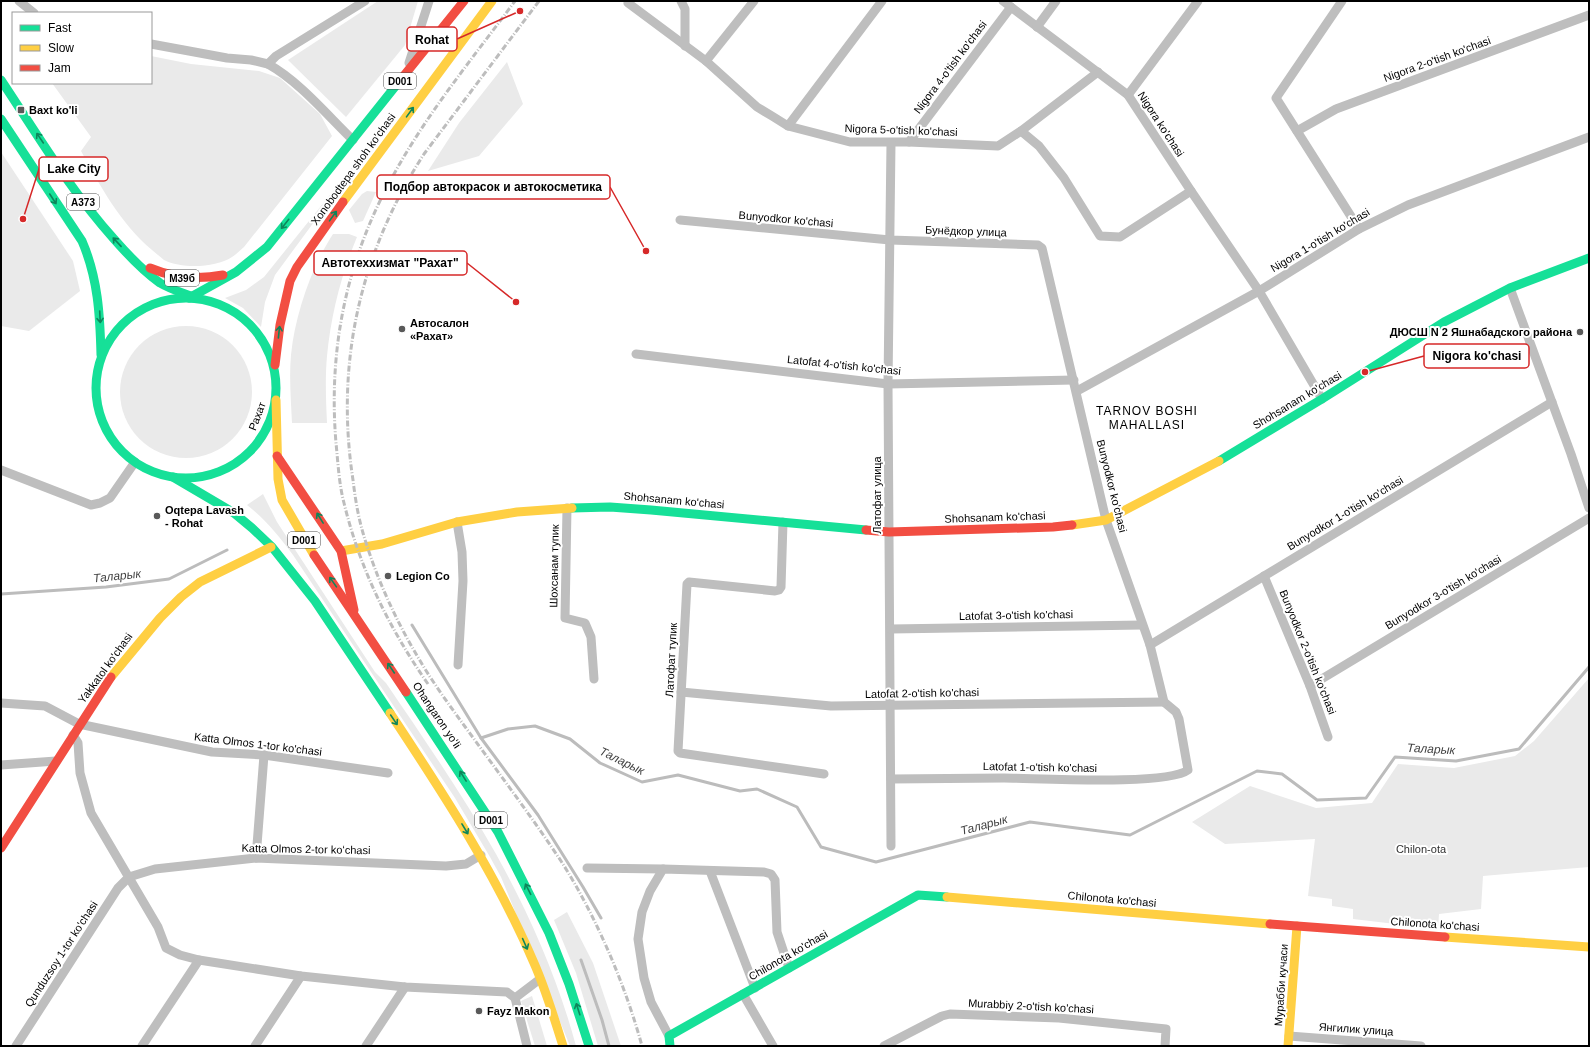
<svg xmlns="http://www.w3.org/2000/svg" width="1590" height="1047" viewBox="0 0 1590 1047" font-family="Helvetica,sans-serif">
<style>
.green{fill:#eaeaea}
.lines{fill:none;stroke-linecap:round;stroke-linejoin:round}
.stream{stroke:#bcbcbc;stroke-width:3}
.street{stroke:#bebebe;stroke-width:9}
.fast{stroke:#16e098;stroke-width:9}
.slow{stroke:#ffcf43;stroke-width:9}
.jam{stroke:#f24e42;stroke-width:9}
.rail{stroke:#bdbdbd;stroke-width:3;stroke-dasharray:6 2 1 2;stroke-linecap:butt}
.oneway{stroke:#0d865b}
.poi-dot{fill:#595959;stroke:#fff;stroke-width:1.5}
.labels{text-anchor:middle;stroke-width:4;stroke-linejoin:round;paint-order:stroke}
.shield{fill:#fff;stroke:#4c4c4c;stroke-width:1}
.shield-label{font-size:10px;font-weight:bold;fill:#000}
.street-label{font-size:11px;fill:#000;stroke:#fff}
.poi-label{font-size:11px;font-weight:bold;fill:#000;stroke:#fff;text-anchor:start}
.park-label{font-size:11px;fill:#303030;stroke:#fff}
.neighbourhood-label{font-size:12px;letter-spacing:1px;fill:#000;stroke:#fff}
.water-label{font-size:12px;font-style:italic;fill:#414141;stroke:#fff}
.leader{fill:none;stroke:#d62828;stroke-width:1.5}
.callout-dot{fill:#d62828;stroke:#fff;stroke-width:1.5}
.callout{fill:#fff;stroke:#d62828;stroke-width:1.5}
.callout-label{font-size:12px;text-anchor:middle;font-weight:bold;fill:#000}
</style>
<rect width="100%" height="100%" fill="#fff"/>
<g class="green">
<path d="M378,1H418L405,45L346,117L288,60Z"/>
<path d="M151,56L191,64L259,71L280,78L320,114L332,136L244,247C240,250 237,254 232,257C215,268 182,269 164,260C160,257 156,253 152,250C121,224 100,186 81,151L91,137L52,83H151Z"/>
<path d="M507,62L523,104L479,156L428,171L459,123Z"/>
<path d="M378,135L275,275L265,302L261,327L243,308L225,298L246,290L264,277Z"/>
<path d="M1,152L73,261L80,291L29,331L1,326Z"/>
<path d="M367,191L376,192L363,221L355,223L349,210L362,194Z"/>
<path d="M333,234H349L357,237C341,275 331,315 327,356C325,378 326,401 327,423H292C291,401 289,377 291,355C295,315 311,268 333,234Z"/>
<circle cx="186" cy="392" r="66"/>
<path d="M263,494L277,522L375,672L386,683C424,739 463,795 496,854C530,915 558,979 576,1046H570L501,877L490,857L455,798L293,555C279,536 266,520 247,505Z"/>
<path d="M1589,678V867L1483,876L1481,909L1439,914L1438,929L1353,919V909L1332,906V899L1308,896L1315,839L1225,844L1192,822L1250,786L1316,808L1372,803L1398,764L1454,768L1515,756L1534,741Z"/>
<path d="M567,912L593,963L621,1046H598L576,973L554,920Z"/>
<path d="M532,996L547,1046H535L521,1001Z"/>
</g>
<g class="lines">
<g class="stream">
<path d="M1,594L106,587L169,579L227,550"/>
<path d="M412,625L481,738L508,729L535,726L570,739L600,763L642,782L678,775L740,791L757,789L797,807L821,847L876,862L1030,822L1130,835L1257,771L1282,774L1317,800L1366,798L1395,757L1456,761L1519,749L1589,667"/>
<path d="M481,738L538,815L583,887L601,918"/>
<path d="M581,960L602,1020L609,1046"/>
</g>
<g class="street">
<path d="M19,1L34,13"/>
<path d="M629,1L628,3L706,61L757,107L772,116L788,126L850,142H909L998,146L1021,131L1098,72"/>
<path d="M681,1L685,9V46"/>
<path d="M1003,1L1128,95L1191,191L1259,291L1322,399"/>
<path d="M1342,1L1276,98L1359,229"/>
<path d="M1037,27L1056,1"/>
<path d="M151,44L227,58L251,60L268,64L276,56L365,1"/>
<path d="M706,61L754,1"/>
<path d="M409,63L429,1"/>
<path d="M268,64C300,82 327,115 353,140"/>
<path d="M1128,95L1198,1"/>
<path d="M788,126L882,1"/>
<path d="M1021,131L1039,146L1064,178L1100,236L1120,237L1191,191"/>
<path d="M1297,131L1336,109L1589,15"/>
<path d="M909,142L1011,7"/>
<path d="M891,143L888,384L891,846"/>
<path d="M680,220L890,240L1038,245L1042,248L1106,520L1150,645L1164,702L1176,712L1179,719L1188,770C1167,786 1036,778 1004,778C966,778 929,779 891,779"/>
<path d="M1510,288L1571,454L1589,508"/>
<path d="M636,354L888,384L1074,380"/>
<path d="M1077,391L1259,291L1359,229L1408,205L1589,137"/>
<path d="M1,470L91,505L100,503L110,498L135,462"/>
<path d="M567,508L565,618L585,623L591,637L594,679"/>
<path d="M457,522L462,552L463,581L458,665"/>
<path d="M783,522L781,587L779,590L775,591L689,582L687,584L678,751L680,753L824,774"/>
<path d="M1264,576L1310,686L1328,737"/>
<path d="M891,629L1142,625"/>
<path d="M1150,645L1552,402"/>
<path d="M1310,686L1589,518"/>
<path d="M681,692L831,706L1164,702"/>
<path d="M1,703L45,706L79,724L212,752L264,755L388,773"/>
<path d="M73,735L78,743L80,773L91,813L158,927L166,948L180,955L199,960L301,976L405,987L507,992L515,998L527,1046"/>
<path d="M1,765L56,761"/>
<path d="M256,858L264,755"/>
<path d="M587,868L663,869"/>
<path d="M710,871L755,988"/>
<path d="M743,994L773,1046"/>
<path d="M515,998L540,979"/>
<path d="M669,1036L651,1002L644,978L638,939L642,912L650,891L663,869L764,872L771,874L775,880L777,932L789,968"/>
<path d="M1289,1036L1421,1046"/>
<path d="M16,1046L118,888L129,877L155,869L256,858L446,866L466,864L481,855"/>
<path d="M142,1046L199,960"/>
<path d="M255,1046L301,976"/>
<path d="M366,1046L405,987"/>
<path d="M884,1046L942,1016L950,1014L1059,1018L1166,1029L1165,1046"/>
</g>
<g class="fast">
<path d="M1,80C37,134 70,190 114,239C128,255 143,271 160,283C170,289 180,292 191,296"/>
<path d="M1,119L82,241C98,278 100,315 101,355"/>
<path d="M189,298L236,272L267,247L398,83"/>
<circle cx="186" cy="388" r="90"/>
<path d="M1219,461L1322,399L1444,322L1510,288L1589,258"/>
<path d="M173,477L234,513L252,528L272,547L315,601L390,713"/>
<path d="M572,508L610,507L651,510L866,530"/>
<path d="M406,692L498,832L549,933L569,984L589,1046"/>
<path d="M670,1046L669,1036L918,895L947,897"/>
</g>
<g class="slow">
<path d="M343,202L492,1"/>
<path d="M276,400L278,479L282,500L314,555"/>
<path d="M1072,525L1106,520L1219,461"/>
<path d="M341,551L382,544L457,522L517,512L572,508"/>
<path d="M111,677L160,618L181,597L200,582L271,547"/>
<path d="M390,713C443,793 496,874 534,963C546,990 554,1018 563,1046"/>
<path d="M947,897L1270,924"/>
<path d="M1445,937L1589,947"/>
<path d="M1288,1046L1297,926"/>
</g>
<g class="jam">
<path d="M398,83L464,1"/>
<path d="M150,268C174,278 197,280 223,275"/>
<path d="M275,365L280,325L290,281L297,267L343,202"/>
<path d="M277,456L341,551L354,610"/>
<path d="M866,530L889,532L1053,527L1072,525"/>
<path d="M314,555L406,692"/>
<path d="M1,848L111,677"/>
<path d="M1270,924L1445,937"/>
</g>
<g class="rail">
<path d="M539,1L424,154C360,253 335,363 353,480C355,497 358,516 363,533C376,577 395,619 419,659C433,683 450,706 466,728C498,772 531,816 561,861C596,916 625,984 642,1046"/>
<path d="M428,684C389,628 360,569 344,503C339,484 338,463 336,443C328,347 347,258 394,174C428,112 473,58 515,1"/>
</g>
</g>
<defs><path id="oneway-shaft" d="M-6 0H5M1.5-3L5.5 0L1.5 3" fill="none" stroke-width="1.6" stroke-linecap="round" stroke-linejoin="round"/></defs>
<g class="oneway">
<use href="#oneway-shaft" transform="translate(410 112) rotate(-54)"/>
<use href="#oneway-shaft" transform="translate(40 138) rotate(-124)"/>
<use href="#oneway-shaft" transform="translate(53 199) rotate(57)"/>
<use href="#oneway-shaft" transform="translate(333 216) rotate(-54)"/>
<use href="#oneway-shaft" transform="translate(285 224) rotate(129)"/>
<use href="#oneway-shaft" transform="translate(117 242) rotate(-133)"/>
<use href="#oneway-shaft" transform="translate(100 317) rotate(87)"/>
<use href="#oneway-shaft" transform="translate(279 332) rotate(-84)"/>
<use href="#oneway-shaft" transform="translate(320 518) rotate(-122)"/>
<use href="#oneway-shaft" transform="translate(333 582) rotate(-125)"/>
<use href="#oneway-shaft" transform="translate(391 668) rotate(-124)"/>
<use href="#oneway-shaft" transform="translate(394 720) rotate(56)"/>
<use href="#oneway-shaft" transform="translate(463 776) rotate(-122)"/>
<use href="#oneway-shaft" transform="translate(465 829) rotate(59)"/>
<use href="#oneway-shaft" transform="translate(528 889) rotate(-117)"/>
<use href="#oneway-shaft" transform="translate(525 944) rotate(66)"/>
<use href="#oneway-shaft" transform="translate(578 1009) rotate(-108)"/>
</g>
<g class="poi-dot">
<rect x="17" y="106" width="8" height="8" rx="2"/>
<circle cx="402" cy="329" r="4"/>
<circle cx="1580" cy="332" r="4"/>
<circle cx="157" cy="516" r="4"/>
<circle cx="388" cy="576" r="4"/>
<circle cx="479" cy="1011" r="4"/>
</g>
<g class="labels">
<g class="shield">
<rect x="384" y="73" width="32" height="16" rx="3"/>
<rect x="67" y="194" width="32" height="16" rx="3"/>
<rect x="165" y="270" width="34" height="16" rx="3"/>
<rect x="288" y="532" width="32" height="16" rx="3"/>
<rect x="475" y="812" width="32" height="16" rx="3"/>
</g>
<g class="shield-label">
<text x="400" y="85">D001</text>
<text x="83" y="206">A373</text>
<text x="182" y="282">M39б</text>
<text x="304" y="544">D001</text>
<text x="491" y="824">D001</text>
</g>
<g class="street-label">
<text transform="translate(1437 59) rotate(-20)" y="4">Nigora 2-o'tish ko'chasi</text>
<text transform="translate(950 67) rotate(-53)" y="4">Nigora 4-o'tish ko'chasi</text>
<text transform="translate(1161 124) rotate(57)" y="4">Nigora ko'chasi</text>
<text transform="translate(901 130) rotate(2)" y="4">Nigora 5-o'tish ko'chasi</text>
<text transform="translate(353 169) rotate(-54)" y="4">Xonobodtepa shoh ko'chasi</text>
<text transform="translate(786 219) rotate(5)" y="4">Bunyodkor ko'chasi</text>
<text transform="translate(966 231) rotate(2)" y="4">Бунёдкор улица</text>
<text transform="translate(1320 240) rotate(-31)" y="4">Nigora 1-o'tish ko'chasi</text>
<text transform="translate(844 365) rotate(6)" y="4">Latofat 4-o'tish ko'chasi</text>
<text transform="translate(1297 400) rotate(-31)" y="4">Shohsanam ko'chasi</text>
<text transform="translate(257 416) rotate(-69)" y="4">Рахат</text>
<text transform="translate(1112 486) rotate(76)" y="4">Bunyodkor ko'chasi</text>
<text transform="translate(877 495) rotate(-90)" y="4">Латофат улица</text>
<text transform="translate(674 500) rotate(5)" y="4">Shohsanam ko'chasi</text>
<text transform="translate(1345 513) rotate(-31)" y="4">Bunyodkor 1-o'tish ko'chasi</text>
<text transform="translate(995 517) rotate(-2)" y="4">Shohsanam ko'chasi</text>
<text transform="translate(554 566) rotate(-89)" y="4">Шохсанам тупик</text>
<text transform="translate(1443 592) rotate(-31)" y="4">Bunyodkor 3-o'tish ko'chasi</text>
<text transform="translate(1016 615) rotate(-1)" y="4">Latofat 3-o'tish ko'chasi</text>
<text transform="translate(1308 652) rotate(68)" y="4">Bunyodkor 2-o'tish ko'chasi</text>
<text transform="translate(671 660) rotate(-87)" y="4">Латофат тупик</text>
<text transform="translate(105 668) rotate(-54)" y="4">Yakkatol ko'chasi</text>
<text transform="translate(922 693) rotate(-1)" y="4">Latofat 2-o'tish ko'chasi</text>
<text transform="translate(437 715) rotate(56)" y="4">Ohangaron yoʻli</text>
<text transform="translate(258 744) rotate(7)" y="4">Katta Olmos 1-tor ko'chasi</text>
<text transform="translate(1040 767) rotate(1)" y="4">Latofat 1-o'tish ko'chasi</text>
<text transform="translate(306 849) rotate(1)" y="4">Katta Olmos 2-tor koʻchasi</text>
<text transform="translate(1112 899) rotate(5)" y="4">Chilonota ko'chasi</text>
<text transform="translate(1435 924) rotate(4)" y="4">Chilonota ko'chasi</text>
<text transform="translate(61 954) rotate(-57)" y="4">Qunduzsoy 1-tor ko'chasi</text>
<text transform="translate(788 955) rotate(-30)" y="4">Chilonota ko'chasi</text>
<text transform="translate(1281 985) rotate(-86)" y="4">Мурабби кучаси</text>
<text transform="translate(1031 1006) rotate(3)" y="4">Murabbiy 2-o'tish ko'chasi</text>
<text transform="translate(1356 1029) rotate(4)" y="4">Янгилик улица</text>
</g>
<g class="poi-label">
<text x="29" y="114">Baxt ko'li</text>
<text x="410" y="327">Автосалон<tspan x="410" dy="13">«Рахат»</tspan></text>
<text x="1572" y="336" text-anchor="end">ДЮСШ N 2 Яшнабадского района</text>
<text x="165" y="514">Oqtepa Lavash<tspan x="165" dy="13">- Rohat</tspan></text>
<text x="396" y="580">Legion Co</text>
<text x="487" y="1015">Fayz Makon</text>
</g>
<g class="park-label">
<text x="1421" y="853">Chilon-ota</text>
</g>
<g class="neighbourhood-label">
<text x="1147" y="415">TARNOV BOSHI<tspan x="1147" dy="14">MAHALLASI</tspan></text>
</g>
<g class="water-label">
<text transform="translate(117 576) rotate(-6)" y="4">Таларык</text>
<text transform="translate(1431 749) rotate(3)" y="4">Таларык</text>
<text transform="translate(622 761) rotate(26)" y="4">Таларык</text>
<text transform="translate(984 825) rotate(-15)" y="4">Таларык</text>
</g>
</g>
<path class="leader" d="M520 11L457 39M23 219L39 169M646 251L610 187M516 302L467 263M1365 372L1424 356"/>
<g class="callout-dot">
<circle cx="520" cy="11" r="4"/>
<circle cx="23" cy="219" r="4"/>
<circle cx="646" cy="251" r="4"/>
<circle cx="516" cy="302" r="4"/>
<circle cx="1365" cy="372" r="4"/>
</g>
<g class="callout">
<rect x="407" y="27" width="50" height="24" rx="4"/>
<rect x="39" y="157" width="69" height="24" rx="4"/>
<rect x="377" y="175" width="233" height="24" rx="4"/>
<rect x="314" y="251" width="153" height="24" rx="4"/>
<rect x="1424" y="344" width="105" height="24" rx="4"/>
</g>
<g class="callout-label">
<text x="432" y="44">Rohat</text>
<text x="74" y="173">Lake City</text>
<text x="493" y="191">Подбор автокрасок и автокосметика</text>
<text x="390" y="267">Автотеххизмат "Рахат"</text>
<text x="1477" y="360">Nigora ko'chasi</text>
</g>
<rect width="1590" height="1047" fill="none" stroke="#000000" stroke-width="4"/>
<rect x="12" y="12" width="140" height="72" fill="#ffffff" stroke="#999999"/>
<rect x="20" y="25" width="20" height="6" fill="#16e098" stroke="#999999"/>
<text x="48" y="32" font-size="12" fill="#000000">Fast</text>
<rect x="20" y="45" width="20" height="6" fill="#ffcf43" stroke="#999999"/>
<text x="48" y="52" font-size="12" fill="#000000">Slow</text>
<rect x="20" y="65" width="20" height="6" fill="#f24e42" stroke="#999999"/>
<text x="48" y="72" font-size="12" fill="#000000">Jam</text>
</svg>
